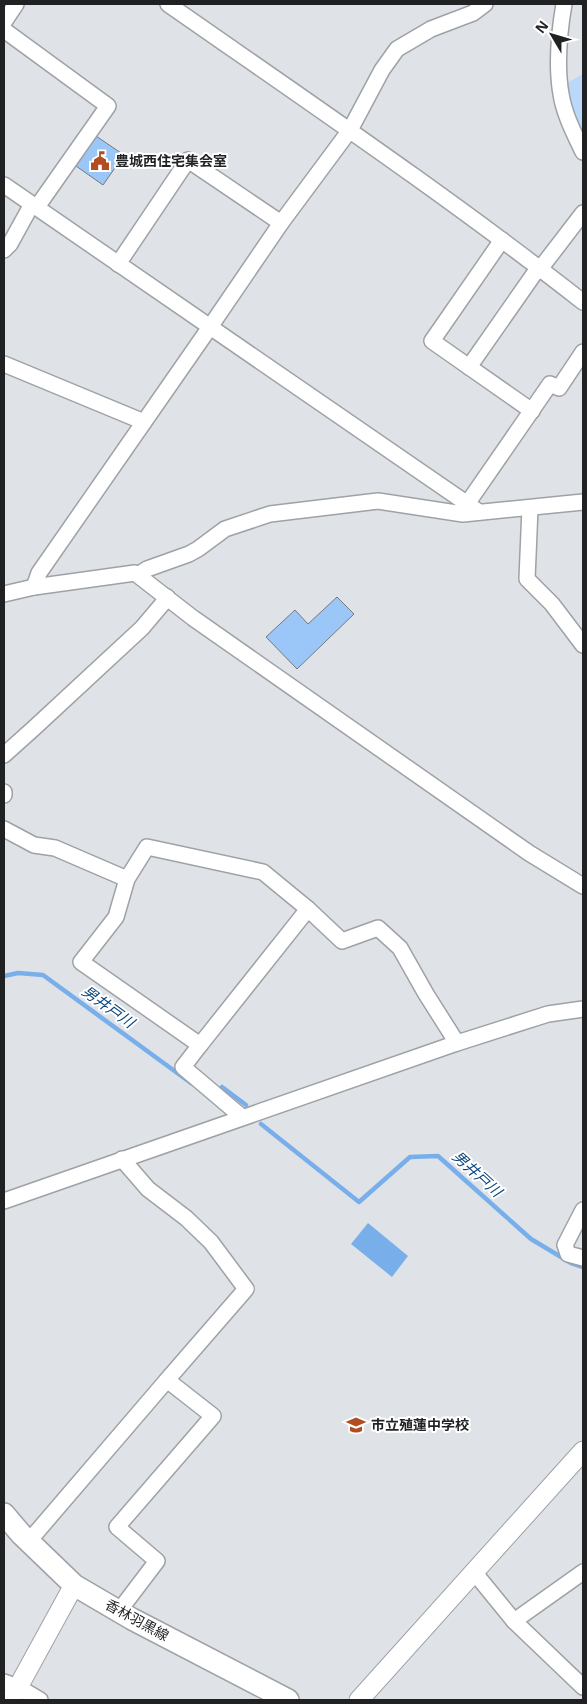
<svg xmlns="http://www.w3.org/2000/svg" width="587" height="1704" viewBox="0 0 587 1704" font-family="'Open Sans','Noto Sans JP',sans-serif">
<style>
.green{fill:#b9d8fa}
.water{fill:#78afeb}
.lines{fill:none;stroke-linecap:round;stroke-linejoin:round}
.stream{stroke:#78afeb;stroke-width:4.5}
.building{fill:#9ac6f8;stroke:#767a7d}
.minor-casing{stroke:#9ea2a6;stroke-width:18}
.tertiary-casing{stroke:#9ea2a6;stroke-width:21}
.secondary-casing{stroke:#9ea2a6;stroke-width:24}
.minor{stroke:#fff;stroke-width:15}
.tertiary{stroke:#fff;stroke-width:19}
.secondary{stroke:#fff;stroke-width:21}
.labels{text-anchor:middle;stroke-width:4;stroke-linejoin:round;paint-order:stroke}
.poi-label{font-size:14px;font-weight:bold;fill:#1f2122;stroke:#fff;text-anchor:start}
.street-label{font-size:14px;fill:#1f2122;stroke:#fff}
.water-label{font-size:15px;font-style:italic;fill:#0a477e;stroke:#fff}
</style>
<rect width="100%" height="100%" fill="#dfe3e7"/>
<path class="green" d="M583,74V134L575,117L567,83Z"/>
<path class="water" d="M368,1223L408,1256L392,1277L351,1244Z"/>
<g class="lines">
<g class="stream">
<path d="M4,976L18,973L43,975L191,1083"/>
<path d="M222,1087L246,1105"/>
<path d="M261,1124L359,1202L410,1157L438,1156L531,1239L571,1263L583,1267"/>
</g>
</g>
<g class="building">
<path d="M96,136L124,155L103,185L76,166Z"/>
<path d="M337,597L354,614L297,669L266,637L295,610L308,624Z"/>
</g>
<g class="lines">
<g class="minor-casing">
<g id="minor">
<path d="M168,4C307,101 449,197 583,302"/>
<path d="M564,4C559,33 556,65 561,94C564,114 574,133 583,152"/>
<path d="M4,22L16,4"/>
<path d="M4,30L108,106L37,207"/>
<path d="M4,185L479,512"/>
<path d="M502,240L432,341L532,411"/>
<path d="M4,250L10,244L32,204"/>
<path d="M118,264L188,160L281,223"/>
<path d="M4,364L144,422"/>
<path d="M469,367L534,274L540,269L583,213"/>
<path d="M467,504L550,384L559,388L583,352"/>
<path d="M530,508L527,579L552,604L583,645"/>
<path d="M138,575L147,569L189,554L198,549L225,529L270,514L378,501L463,514L583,502"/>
<path d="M34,587L39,573L210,327L281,223L350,130L382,70L397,49L431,29L473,13L485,4"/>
<path d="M4,594L34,587L135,573L193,618L529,853L583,886"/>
<path d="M4,755L33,729L142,628L164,602L167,597"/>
<path d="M4,792V795"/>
<path d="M4,829L34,845L55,848L127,879"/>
<path d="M200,1045L308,909"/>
<path d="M242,1117L183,1067L200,1045L81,962L116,917L127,879L147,847L263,872L308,909L342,941L378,928L400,948L426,994L457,1043"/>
<path d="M4,1201L457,1043L548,1014L583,1009"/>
<path d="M583,1210L565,1245L568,1254L583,1258"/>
<path d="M29,1541L167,1380"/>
<path d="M474,1572L514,1621L583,1687"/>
<path d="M119,1611L157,1561L117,1527L213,1416L167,1380L246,1289L211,1242L186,1218L148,1189L122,1159"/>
<path d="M514,1621L583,1572"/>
<path d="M4,1682L18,1687L40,1700"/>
</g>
</g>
<g class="tertiary-casing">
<g id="tertiary">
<path d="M11,1700L74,1585"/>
<path d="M359,1700L583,1451"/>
</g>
</g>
<g class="secondary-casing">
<path id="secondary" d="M4,1514L21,1534L74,1585L132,1619L288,1700"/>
</g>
<use href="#minor" class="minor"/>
<use href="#tertiary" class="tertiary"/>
<use href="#secondary" class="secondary"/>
</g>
<defs>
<g id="civic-bare" transform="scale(1.5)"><path d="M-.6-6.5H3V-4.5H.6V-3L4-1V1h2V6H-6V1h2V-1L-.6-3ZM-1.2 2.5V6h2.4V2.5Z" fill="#b24c21" stroke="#fff" stroke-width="2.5" paint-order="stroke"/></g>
<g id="school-bare" transform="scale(1.5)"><path d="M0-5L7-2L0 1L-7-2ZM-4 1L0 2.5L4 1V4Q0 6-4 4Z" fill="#b24c21" stroke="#fff" stroke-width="2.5" paint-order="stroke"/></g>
</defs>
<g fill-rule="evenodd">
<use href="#civic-bare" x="100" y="161"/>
<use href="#school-bare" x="356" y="1425"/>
</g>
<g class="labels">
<g class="poi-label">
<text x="115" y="166">豊城西住宅集会室</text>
<text x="371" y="1430">市立殖蓮中学校</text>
</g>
<g class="street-label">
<text transform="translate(137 1620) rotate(29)" y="5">香林羽黒線</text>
</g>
<g class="water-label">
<text transform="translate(108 1007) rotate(36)" y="5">男井戸川</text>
<text transform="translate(477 1174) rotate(42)" y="5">男井戸川</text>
</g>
</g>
<rect width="587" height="1704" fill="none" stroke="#1f2122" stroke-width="10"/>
<g transform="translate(552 35) rotate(308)" stroke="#ffffff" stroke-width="4" paint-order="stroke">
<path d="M0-4L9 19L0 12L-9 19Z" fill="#1f2122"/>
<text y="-8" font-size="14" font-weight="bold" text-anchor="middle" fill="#1f2122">N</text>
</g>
</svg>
